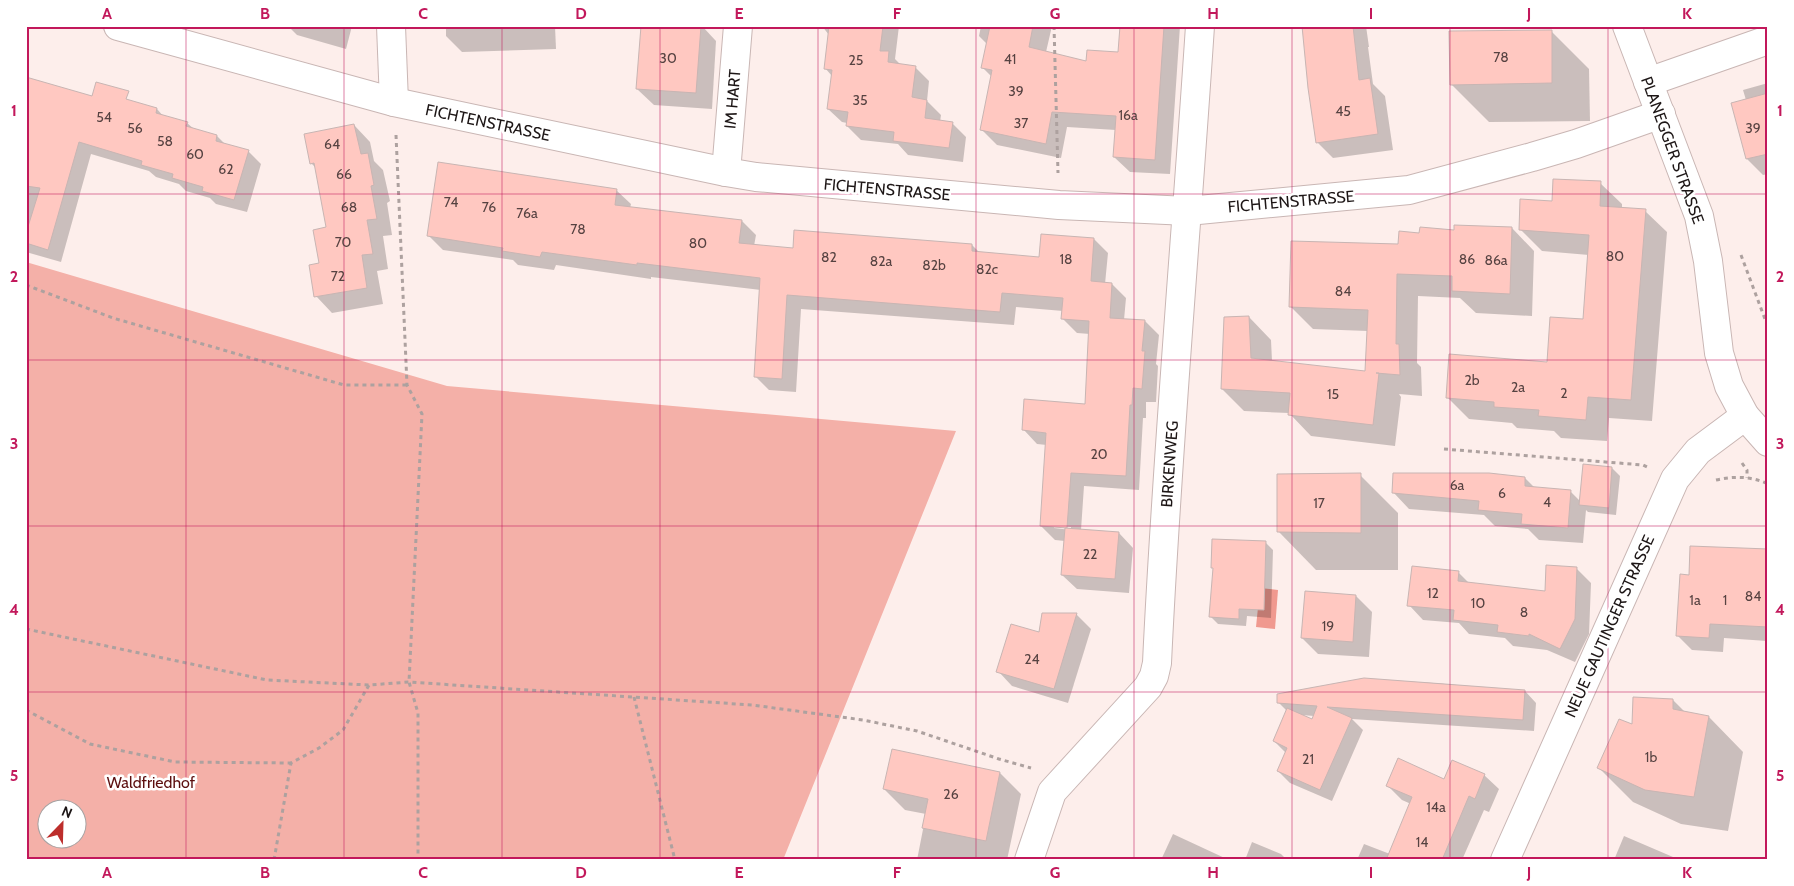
<svg xmlns="http://www.w3.org/2000/svg" width="1794" height="886" viewBox="0 0 1794 886" font-family="Cabin,sans-serif">
<style>
.green{fill:#f4b0a8;fill-rule:evenodd}
.water{fill:#f0998f}
.shadow{fill:#0003;fill-rule:evenodd}
.building{fill:#ffc8c1;stroke:#c8b5b3}
.lines{fill:none;stroke-linecap:round;stroke-linejoin:round}
.minor-casing{stroke:#c9b6b4;stroke-width:30}
.path{stroke:#ada19f;stroke-width:3;stroke-dasharray:4 4;stroke-linecap:butt}
.minor{stroke:#fff;stroke-width:28}
.grid{fill:none;stroke:#c2185b;stroke-width:1;stroke-opacity:0.55}
.labels{text-anchor:middle;stroke-width:5;stroke-linejoin:round;paint-order:stroke}
.number-label{font-size:14px;fill:#564241}
.street-label{font-size:16px;fill:#1d1616;stroke:#fff}
.park-label{font-size:16px;fill:#5c0f0f;stroke:#fff}
.neatline{fill:none;stroke:#c2185b;stroke-width:2}
.grid-label{font-size:16px;text-anchor:middle;font-weight:bold;fill:#c2185b}
</style>
<rect width="100%" height="100%" fill="#fdeeeb"/>
<path class="green" d="M26,262L447,386L956,431L783,860H26ZM48,808H78V838H48Z"/>
<path class="water" d="M1260,588L1278,590L1275,629L1256,627Z"/>
<g class="shadow">
<path d="M288,26H352L346,49L297,35Z"/>
<path d="M446,26H555L556,49L462,52L446,36Z"/>
<path d="M642,26H702L716,41L712,109L654,105L637,89Z"/>
<path d="M822,26H899L895,59L901,65L915,67L929,81L927,101L941,115L940,122L952,123L966,137L963,162L908,155L898,144L861,140L847,126V123L842,122L828,109L832,76L825,68L829,35Z"/>
<path d="M981,26H1052L1046,52L1087,63L1119,54L1121,26H1180L1170,174L1130,172L1114,157L1116,130L1067,127L1061,158L997,145L981,129L992,77L983,68L988,45L979,36Z"/>
<path d="M1303,26H1366L1369,47H1368L1373,84L1385,96L1393,150L1333,158L1317,142Z"/>
<path d="M1551,31L1589,69L1590,121L1489,122L1451,84Z"/>
<path d="M26,78L94,97L111,96L157,109L164,117L187,123L194,129L217,136L226,145L248,151L261,164L247,212L216,204L210,198L186,191L179,184L156,177L149,171L91,154L61,262L26,252Z"/>
<path d="M1768,83V174L1763,175L1747,159L1746,100L1743,90Z"/>
<path d="M354,125L370,142L374,161L383,170L390,201L387,203L392,235L383,236L388,269L377,271L383,304L332,313L316,296L327,228L316,168L311,163Z"/>
<path d="M1600,183L1622,204V209L1645,211L1667,232L1652,421L1609,418L1607,441L1561,438L1554,431L1517,428L1512,423L1469,419L1447,397L1548,363L1584,320L1589,255L1542,251L1520,229L1554,202Z"/>
<path d="M616,190L631,204L630,208L742,221L756,235L754,246L794,250L972,245L980,253L1041,259L1094,239L1108,253L1105,284H1112L1126,298L1124,320L1145,321L1159,335L1156,364L1158,366L1156,402H1146V418H1143L1139,490L1084,486L1081,530L1119,533L1133,548L1129,593L1077,589L1062,575L1065,541L1055,540L1041,526L1047,445L1037,444L1023,429L1086,405L1090,334L1077,333L1063,319V311L1016,307L1014,325L801,309L796,392L769,390L755,376L761,290L651,277V279L556,265L554,270L518,265L513,260L443,250L429,236ZM1054,526L1071,527V530L1054,528Z"/>
<path d="M1512,228L1534,251L1532,316L1476,313L1460,298L1418,296L1417,363L1421,367L1422,396L1399,394L1401,397L1395,446L1311,436L1289,413L1244,411L1222,389L1249,317L1271,340L1272,361L1367,373L1368,331L1313,329L1291,307L1420,234Z"/>
<path d="M1612,468L1620,476L1616,515L1588,512L1586,510L1583,543L1539,540L1528,529L1495,526L1484,515L1409,509L1393,492L1525,478L1535,488L1570,491L1581,502Z"/>
<path d="M1360,475L1398,513V570H1316L1279,532Z"/>
<path d="M1265,542L1273,550L1271,618L1247,616L1246,626L1218,624L1210,616Z"/>
<path d="M1768,552L1767,641L1724,638L1723,652L1692,650L1678,636L1690,576Z"/>
<path d="M1576,568L1591,583L1589,634L1575,662L1547,650L1513,646L1505,638L1469,634L1459,623L1423,620L1409,605L1458,572L1470,584L1546,592Z"/>
<path d="M1356,596L1372,612L1369,657L1318,654L1302,638Z"/>
<path d="M1076,614L1091,629L1068,703L1012,686L998,671L1040,634Z"/>
<path d="M1364,679L1434,683L1525,691L1536,703L1534,731L1352,719L1363,730L1332,801L1290,783L1278,771L1286,753L1274,741L1287,711L1279,703ZM1302,715L1314,716L1313,720Z"/>
<path d="M1673,700L1685,712L1709,717L1743,752L1728,831L1681,824L1633,802L1598,767Z"/>
<path d="M1000,773L1021,794L1007,860H917L926,814L905,810L884,789Z"/>
<path d="M1484,775L1499,789L1489,812L1484,810L1462,860H1357L1364,844L1390,854L1411,804L1402,800L1388,786Z"/>
<path d="M1173,834L1229,860H1161Z"/>
<path d="M1624,836L1680,860H1614Z"/>
<path d="M1252,842L1281,854L1287,860H1245Z"/>
</g>
<g class="building">
<path d="M641,26H701L696,93L636,89Z"/>
<path d="M829,26H883L880,51H889L888,62L916,66L912,97L927,100L925,118L953,122L949,148L893,141L894,132L846,126L848,112L827,109L832,70L824,69Z"/>
<path d="M990,26H1033L1029,47L1086,61L1087,50L1118,52L1120,26H1164L1155,160L1113,157L1116,116L1052,112L1046,144L980,130L992,70L981,68Z"/>
<path d="M1302,26H1353L1359,80L1370,78L1378,134L1316,143L1308,88Z"/>
<path d="M1552,30V83L1450,85L1449,31Z"/>
<path d="M26,77L92,96L96,82L129,91L126,99L157,108L156,113L188,122L186,126L217,135L216,141L249,150L234,200L202,191L203,187L172,178L173,174L141,165L142,161L79,142L48,250L26,243V233L40,188L26,186Z"/>
<path d="M1768,93V154L1746,159L1731,103Z"/>
<path d="M354,124L361,154L368,153L374,185L371,186L377,219L367,220L373,254L362,255L367,288L314,297L309,265L319,263L313,230L326,227L314,163L310,164L304,134Z"/>
<path d="M438,162L617,189L615,205L742,220L739,243L793,248L794,230L972,244V251L1039,257L1041,234L1094,238L1091,281L1112,283L1110,318L1145,320L1142,351H1145L1142,389L1133,388L1132,405H1130L1126,476L1071,473L1067,528L1040,526L1046,433L1022,430L1024,399L1085,404L1089,321L1061,319L1063,298L1002,293L1000,312L787,295L782,379L754,377L760,278L637,263V265L542,252L540,257L502,251L503,248L427,236Z"/>
<path d="M1553,179L1601,181L1600,206L1646,209L1631,400L1588,397L1586,420L1538,416L1539,410L1494,407V402L1446,398L1449,354L1547,362L1550,317L1583,319L1589,235L1519,230L1520,199L1552,201Z"/>
<path d="M1454,225L1512,227L1510,294L1452,291V276L1397,274L1396,344H1399L1400,375L1376,373H1379L1373,425L1288,415L1290,393L1221,389L1224,317L1249,316L1251,358L1365,371L1368,310L1289,307L1291,241L1398,244L1399,231L1419,233L1420,227L1454,230Z"/>
<path d="M1583,464L1612,467L1609,508L1579,505Z"/>
<path d="M1361,473V533L1277,532V474Z"/>
<path d="M1393,473H1489L1525,477V486L1571,490L1568,528L1521,524L1522,514L1478,510L1479,501L1392,493Z"/>
<path d="M1065,528L1119,532L1115,579L1061,575Z"/>
<path d="M1212,539L1266,541L1264,610L1239,609V619L1209,617L1213,568H1211Z"/>
<path d="M1690,546L1768,549V627L1710,624L1709,638L1676,636L1680,574L1689,575Z"/>
<path d="M1546,565L1577,567L1575,619L1560,649L1529,634V636L1497,632L1498,625L1453,620L1454,610L1407,606L1412,566L1459,571L1458,581L1545,591Z"/>
<path d="M1305,591L1356,595L1353,642L1301,638Z"/>
<path d="M1042,613H1077L1054,689L996,672L1011,624L1039,632Z"/>
<path d="M1364,678L1525,690L1523,720L1327,707L1352,718L1320,790L1277,771L1287,748L1273,741L1287,708L1312,719L1317,706L1277,703V694Z"/>
<path d="M1633,697L1673,699V709L1709,716L1694,797L1645,790L1597,768L1619,719L1632,724Z"/>
<path d="M892,749L1000,772L986,841L922,828L928,799L883,789Z"/>
<path d="M1398,758L1444,779L1452,760L1485,774L1475,799L1469,796L1442,860H1386L1412,797L1386,786Z"/>
</g>
<g class="lines">
<g class="minor-casing">
<g id="minor">
<path d="M118,26L394,102L726,172L756,177L1059,205L1188,211L1409,190L1532,157L1576,144L1661,114"/>
<path d="M391,26L394,102"/>
<path d="M1627,26L1699,216L1708,261L1719,353L1729,386L1745,416L1768,442"/>
<path d="M1648,82L1768,40"/>
<path d="M726,172L738,26"/>
<path d="M1029,860L1052,792L1148,687L1154,676L1157,663C1167,450 1186,239 1200,26"/>
<path d="M1505,860L1675,479L1698,451L1745,416"/>
</g>
</g>
<g class="path">
<path d="M1054,26L1058,173"/>
<path d="M396,135L407,385L422,414L409,682L418,713V860"/>
<path d="M1741,255L1768,327"/>
<path d="M26,285L113,318L344,385H407"/>
<path d="M1444,449L1643,465L1647,467"/>
<path d="M1742,463L1747,470V478"/>
<path d="M1716,480C1734,476 1751,476 1768,484"/>
<path d="M26,629L267,680L369,685L409,682L752,705L863,720L917,731L999,759L1031,768"/>
<path d="M634,697L675,860"/>
<path d="M26,710L90,744L175,762L291,763"/>
<path d="M274,860L291,763L319,748L343,730L369,685"/>
</g>
<use href="#minor" class="minor"/>
</g>
<path class="grid" d="M186,26V860M344,26V860M502,26V860M660,26V860M818,26V860M976,26V860M1134,26V860M1292,26V860M1450,26V860M1608,26V860M26,194H1768M26,360H1768M26,526H1768M26,692H1768"/>
<g class="labels">
<g class="number-label">
<text x="1501" y="62">78</text>
<text x="668" y="63">30</text>
<text x="1010" y="64">41</text>
<text x="856" y="65">25</text>
<text x="1016" y="96">39</text>
<text x="860" y="105">35</text>
<text x="1343" y="116">45</text>
<text x="1128" y="120">16a</text>
<text x="104" y="122">54</text>
<text x="1021" y="128">37</text>
<text x="135" y="133">56</text>
<text x="1753" y="133">39</text>
<text x="165" y="146">58</text>
<text x="332" y="149">64</text>
<text x="195" y="159">60</text>
<text x="226" y="174">62</text>
<text x="344" y="179">66</text>
<text x="451" y="207">74</text>
<text x="349" y="212">68</text>
<text x="489" y="212">76</text>
<text x="527" y="218">76a</text>
<text x="578" y="234">78</text>
<text x="343" y="247">70</text>
<text x="698" y="248">80</text>
<text x="1615" y="261">80</text>
<text x="829" y="262">82</text>
<text x="1066" y="264">18</text>
<text x="1467" y="264">86</text>
<text x="1496" y="265">86a</text>
<text x="881" y="266">82a</text>
<text x="934" y="270">82b</text>
<text x="987" y="274">82c</text>
<text x="338" y="281">72</text>
<text x="1343" y="296">84</text>
<text x="1472" y="385">2b</text>
<text x="1518" y="392">2a</text>
<text x="1564" y="398">2</text>
<text x="1333" y="399">15</text>
<text x="1099" y="459">20</text>
<text x="1457" y="490">6a</text>
<text x="1502" y="498">6</text>
<text x="1547" y="507">4</text>
<text x="1319" y="508">17</text>
<text x="1090" y="559">22</text>
<text x="1433" y="598">12</text>
<text x="1753" y="601">84</text>
<text x="1695" y="605">1a</text>
<text x="1725" y="605">1</text>
<text x="1478" y="608">10</text>
<text x="1524" y="617">8</text>
<text x="1328" y="631">19</text>
<text x="1032" y="664">24</text>
<text x="1651" y="762">1b</text>
<text x="1308" y="764">21</text>
<text x="951" y="799">26</text>
<text x="1436" y="812">14a</text>
<text x="1422" y="847">14</text>
</g>
<g class="street-label">
<text transform="translate(732 99) rotate(-85)" y="6">IM HART</text>
<text transform="translate(488 122) rotate(12)" y="6">FICHTENSTRASSE</text>
<text transform="translate(1673 150) rotate(70)" y="6">PLANEGGER STRASSE</text>
<text transform="translate(887 189) rotate(5)" y="6">FICHTENSTRASSE</text>
<text transform="translate(1291 201) rotate(-5)" y="6">FICHTENSTRASSE</text>
<text transform="translate(1169 464) rotate(-86)" y="6">BIRKENWEG</text>
<text transform="translate(1609 626) rotate(-66)" y="6">NEUE GAUTINGER STRASSE</text>
</g>
<g class="park-label">
<text x="151" y="788">Waldfriedhof</text>
</g>
</g>
<rect width="1794" height="886" fill="none" stroke="#ffffff" stroke-width="55"/>
<g transform="translate(62 824) rotate(23)"><circle r="24" fill="#ffffff" stroke="#a5a2a2"/>
<path d="M0-4L9 19L0 12L-9 19Z" fill="#bd2e2c"/>
<text y="-8" font-size="14" font-weight="bold" text-anchor="middle" fill="#1d1616">N</text>
</g>
<rect x="28" y="28" width="1738" height="830" class="neatline"/>
<g class="grid-label">
<text x="107" y="19">A</text>
<text x="265" y="19">B</text>
<text x="423" y="19">C</text>
<text x="581" y="19">D</text>
<text x="739" y="19">E</text>
<text x="897" y="19">F</text>
<text x="1055" y="19">G</text>
<text x="1213" y="19">H</text>
<text x="1371" y="19">I</text>
<text x="1529" y="19">J</text>
<text x="1687" y="19">K</text>
<text x="14" y="116">1</text>
<text x="1780" y="116">1</text>
<text x="14" y="282">2</text>
<text x="1780" y="282">2</text>
<text x="14" y="449">3</text>
<text x="1780" y="449">3</text>
<text x="14" y="615">4</text>
<text x="1780" y="615">4</text>
<text x="14" y="781">5</text>
<text x="1780" y="781">5</text>
<text x="107" y="878">A</text>
<text x="265" y="878">B</text>
<text x="423" y="878">C</text>
<text x="581" y="878">D</text>
<text x="739" y="878">E</text>
<text x="897" y="878">F</text>
<text x="1055" y="878">G</text>
<text x="1213" y="878">H</text>
<text x="1371" y="878">I</text>
<text x="1529" y="878">J</text>
<text x="1687" y="878">K</text>
</g>
</svg>
